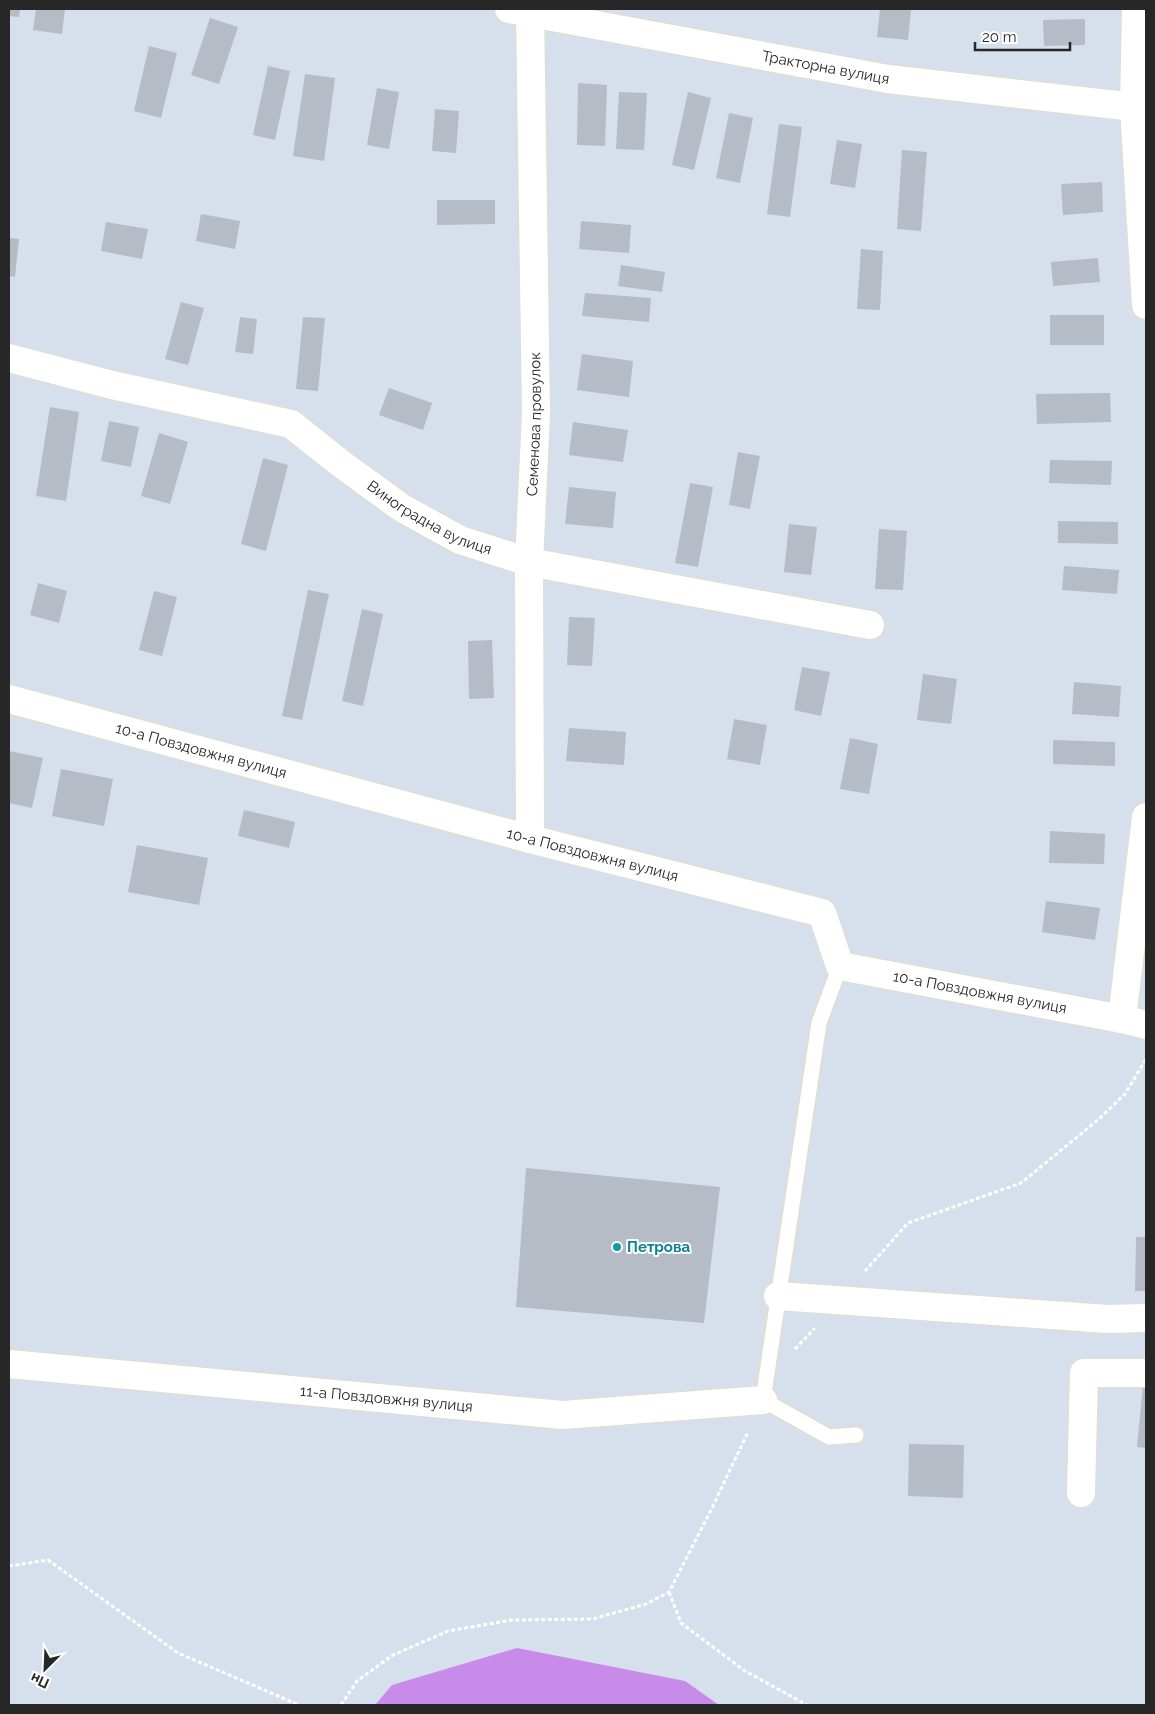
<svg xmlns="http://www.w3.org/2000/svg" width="1155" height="1714" viewBox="0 0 1155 1714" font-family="Raleway,sans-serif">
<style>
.green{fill:#c98be9}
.building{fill:#b6bcc6}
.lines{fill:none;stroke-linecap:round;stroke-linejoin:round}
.lane-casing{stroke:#e2decb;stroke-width:18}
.street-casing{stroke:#e2decb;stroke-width:30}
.path{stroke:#fff;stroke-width:3;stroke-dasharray:4 2.5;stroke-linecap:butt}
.lane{stroke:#fff;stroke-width:15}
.street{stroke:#fff;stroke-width:28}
.culture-dot{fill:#0f9aa8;stroke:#fff;stroke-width:2}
.labels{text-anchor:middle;stroke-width:4;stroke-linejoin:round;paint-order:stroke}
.street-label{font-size:15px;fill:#272727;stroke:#fff}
.culture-label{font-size:15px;font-weight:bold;fill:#0d838f;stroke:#fff;text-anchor:start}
</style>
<rect width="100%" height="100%" fill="#d6dfec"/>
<path class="green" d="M517,1648L685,1681L719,1705H375L392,1685Z"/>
<g class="building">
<path d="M9,9H20L19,17L9,16Z"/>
<path d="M36,9H65L62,34L33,30Z"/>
<path d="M880,9H911L908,40L877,37Z"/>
<path d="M210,18L238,27L219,84L191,75Z"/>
<path d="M1085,19V45L1044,46L1043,20Z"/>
<path d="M149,46L177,53L161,118L134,111Z"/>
<path d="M268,66L290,71L275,140L253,135Z"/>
<path d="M305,74L335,78L324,161L293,156Z"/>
<path d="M578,83L607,85L605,146L577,145Z"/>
<path d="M377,88L399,92L389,149L367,145Z"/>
<path d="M619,92L647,93L644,150L616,149Z"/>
<path d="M688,92L711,98L694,170L672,165Z"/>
<path d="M435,109L459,111L456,153L432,151Z"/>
<path d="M729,113L753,118L740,183L716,178Z"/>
<path d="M779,124L802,127L790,217L767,214Z"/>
<path d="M837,140L862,144L855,188L830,184Z"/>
<path d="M902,150L927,152L921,231L897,229Z"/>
<path d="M1102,182L1103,212L1063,215L1061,184Z"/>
<path d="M437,200H495V224L437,225Z"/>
<path d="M201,214L240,221L235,249L196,241Z"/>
<path d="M581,221L631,225L629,253L579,249Z"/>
<path d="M106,222L148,229L142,259L101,251Z"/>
<path d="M9,238L19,239L15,277L9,276Z"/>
<path d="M861,249L883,251L880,310L857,309Z"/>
<path d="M1098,258L1100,282L1053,286L1051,262Z"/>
<path d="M621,265L665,272L662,292L618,286Z"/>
<path d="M585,293L651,298L649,322L582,316Z"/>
<path d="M181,302L204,308L188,365L165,359Z"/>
<rect x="1050" y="315" width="54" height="30"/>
<path d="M240,317L257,319L253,354L235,352Z"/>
<path d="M303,317L325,318L318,391L296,389Z"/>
<path d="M582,354L633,361L629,397L577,390Z"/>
<path d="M389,388L432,403L423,430L379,415Z"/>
<path d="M1110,393L1111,422L1037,424L1036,394Z"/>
<path d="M50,407L79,412L66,501L36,496Z"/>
<path d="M109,421L139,427L131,467L101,461Z"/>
<path d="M573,422L628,430L623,462L569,455Z"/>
<path d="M159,433L188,442L170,504L141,496Z"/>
<path d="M738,452L760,456L750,509L729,505Z"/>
<path d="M263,458L288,465L266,551L241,544Z"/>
<path d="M1050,460L1112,461L1111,485L1049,483Z"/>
<path d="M690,483L713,487L698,567L675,563Z"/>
<path d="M569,487L616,492L613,528L565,524Z"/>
<path d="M1058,521L1118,522V544L1058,543Z"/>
<path d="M789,524L817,527L811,575L784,572Z"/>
<path d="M879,529L907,531L903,590L875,589Z"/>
<path d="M1064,566L1119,570L1117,594L1062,590Z"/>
<path d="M38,583L67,591L59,623L30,615Z"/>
<path d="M308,590L329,594L302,720L282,716Z"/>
<path d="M154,591L177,597L162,656L139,650Z"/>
<path d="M362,609L383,614L363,706L342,701Z"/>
<path d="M569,617L595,618L592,666L567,665Z"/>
<path d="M492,640L494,698L469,699L468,641Z"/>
<path d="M802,667L830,672L821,716L794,710Z"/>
<path d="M923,674L957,679L951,724L917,720Z"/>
<path d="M1074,682L1121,686L1119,717L1072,714Z"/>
<path d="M734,719L767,725L760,765L727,759Z"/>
<path d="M569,728L626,732L624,765L566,761Z"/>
<path d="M850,738L878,744L869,794L840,789Z"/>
<path d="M1053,740L1115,742V766L1053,764Z"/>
<path d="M9,751L43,758L32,808L9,803Z"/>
<path d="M61,769L113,779L104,826L52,816Z"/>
<path d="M244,810L295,822L289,848L238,836Z"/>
<path d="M1050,831L1105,834L1104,864L1049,863Z"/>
<path d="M137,845L208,858L199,905L128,892Z"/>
<path d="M1046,901L1100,908L1095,940L1042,932Z"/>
<path d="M526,1168L720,1187L704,1323L516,1307Z"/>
<path d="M1136,1237H1146V1291H1135Z"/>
<path d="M1143,1385L1146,1386V1448L1137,1447Z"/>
<path d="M909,1444L964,1445L963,1498L908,1496Z"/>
</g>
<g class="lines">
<g class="lane-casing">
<path id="lane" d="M840,966L819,1023L763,1400L829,1437L856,1435"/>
</g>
<g class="street-casing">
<g id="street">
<path id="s1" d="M509,9L888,79L1134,107L1146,105"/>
<path d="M1136,9L1134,107L1146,305"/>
<path id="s2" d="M9,358L112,385L291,424L340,463L402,508L460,540L529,562L870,625"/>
<path id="s3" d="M9,699L530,839L822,913L840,966L1122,1019L1146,1025"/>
<path id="s4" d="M530,839L529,562L536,413L530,9"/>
<path d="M1122,1019L1146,817"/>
<path d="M778,1296L1108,1319L1146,1318"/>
<path id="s5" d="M9,1364L563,1415L763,1400"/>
<path d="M1081,1493L1084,1373H1146"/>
</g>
</g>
<g class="path">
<path d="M865,1271L908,1223L1021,1183L1099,1119L1125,1094L1146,1059"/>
<path d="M795,1349L815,1328"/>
<path d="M9,1566L48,1560L178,1653L299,1705"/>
<path d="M669,1592L681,1623L745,1671L807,1705"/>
<path d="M341,1705L357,1681L393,1655L448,1631L512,1620L593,1619L646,1604L669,1592L711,1510L748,1432"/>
</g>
<use href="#lane" class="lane"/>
<use href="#street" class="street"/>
</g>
<circle class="culture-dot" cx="617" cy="1247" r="5"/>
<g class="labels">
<g class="street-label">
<text dy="5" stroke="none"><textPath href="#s1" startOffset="322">Тракторна вулиця</textPath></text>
<text dy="5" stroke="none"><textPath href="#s4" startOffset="415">Семенова провулок</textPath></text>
<text dy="5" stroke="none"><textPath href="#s2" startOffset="458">Виноградна вулиця</textPath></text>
<text dy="5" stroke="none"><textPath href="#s3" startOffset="199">10-а Повздовжня вулиця</textPath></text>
<text dy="5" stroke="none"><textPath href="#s3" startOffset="604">10-а Повздовжня вулиця</textPath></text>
<text dy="5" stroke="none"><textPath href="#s3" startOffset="1039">10-а Повздовжня вулиця</textPath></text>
<text dy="5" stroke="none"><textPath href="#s5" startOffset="379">11-а Повздовжня вулиця</textPath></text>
</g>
<g class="culture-label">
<text x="627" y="1252">Петрова</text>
</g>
</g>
<rect width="1155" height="1714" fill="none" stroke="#272727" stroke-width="20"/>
<g transform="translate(45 1669) rotate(204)" stroke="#ffffff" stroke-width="4" paint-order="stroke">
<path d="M0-4L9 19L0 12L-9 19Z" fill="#272727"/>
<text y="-8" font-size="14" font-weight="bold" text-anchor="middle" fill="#272727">Пн</text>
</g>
<path d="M975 42v8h95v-8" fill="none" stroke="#272727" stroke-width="2.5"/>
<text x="982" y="42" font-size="15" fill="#272727" stroke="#ffffff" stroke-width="4" paint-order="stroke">20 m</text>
</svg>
